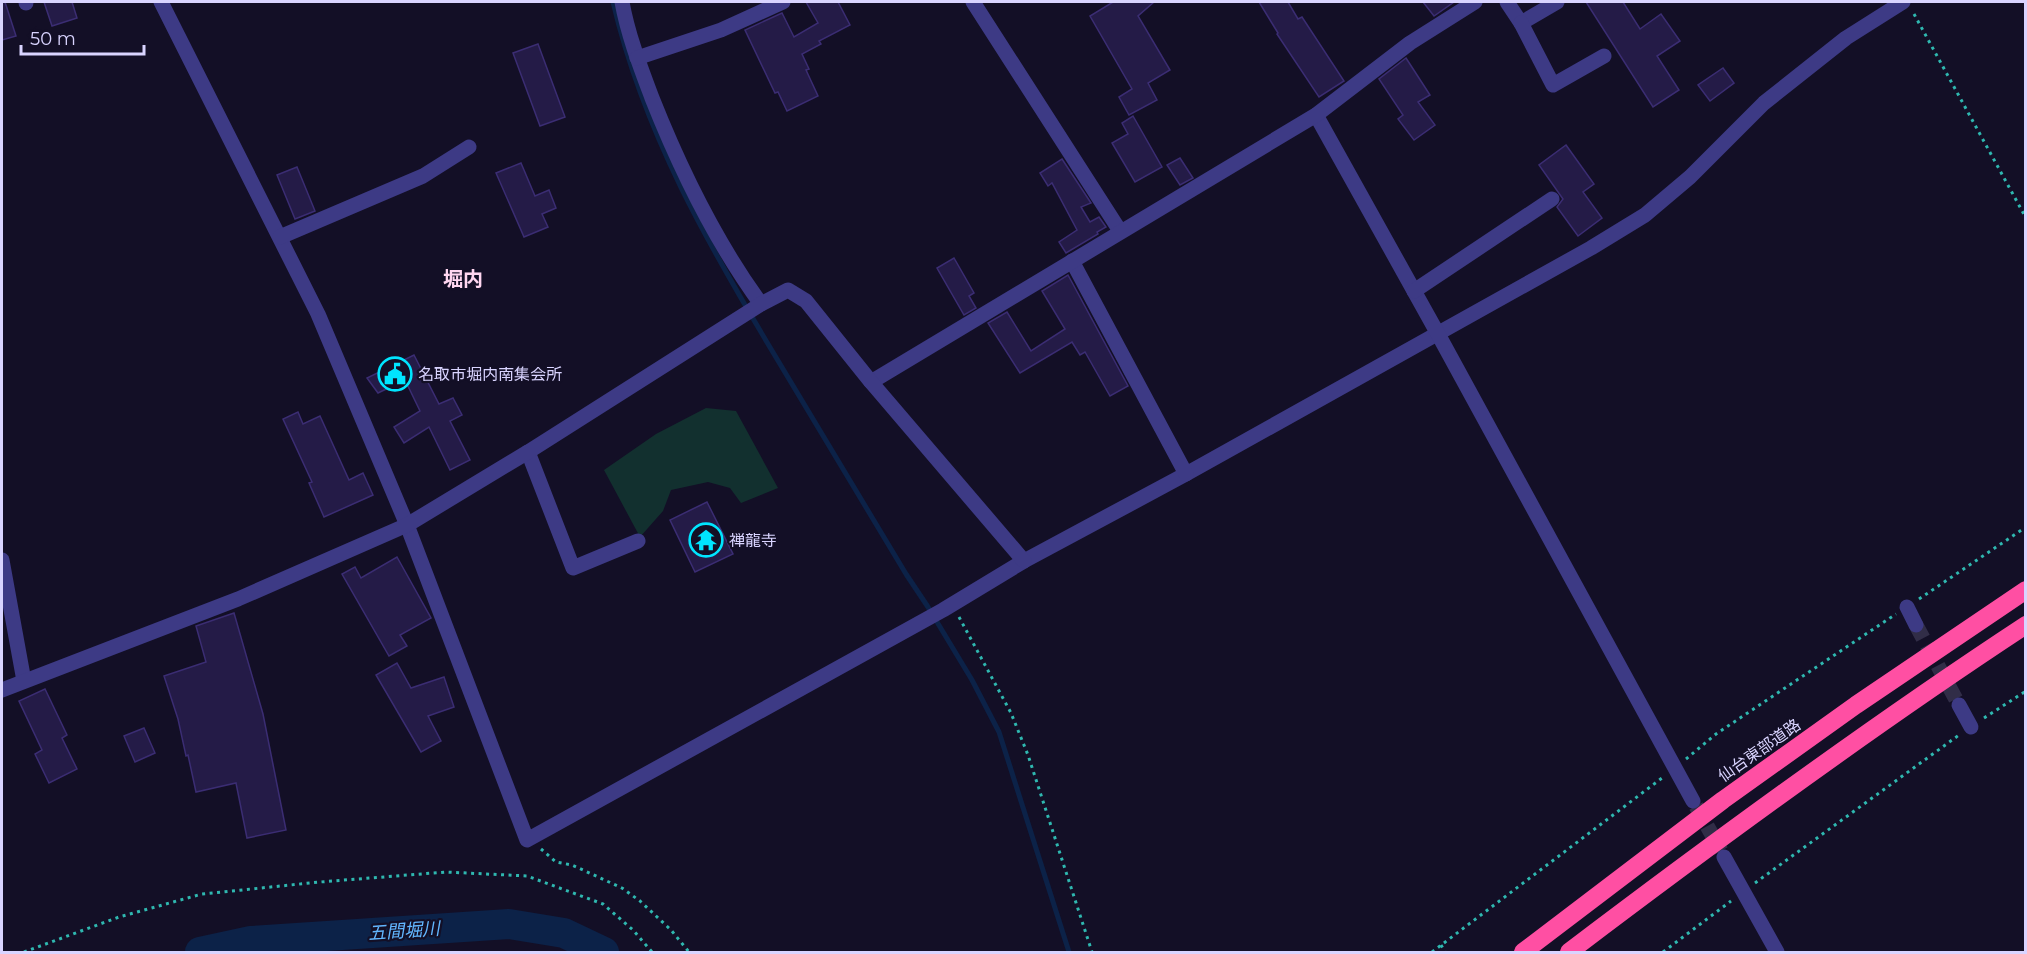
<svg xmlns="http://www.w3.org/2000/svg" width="2027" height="954" viewBox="0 0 2027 954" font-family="Montserrat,'Noto Sans JP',sans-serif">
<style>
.green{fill:#12302f}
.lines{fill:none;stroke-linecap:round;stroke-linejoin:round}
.stream{stroke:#0c2248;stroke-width:5}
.river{stroke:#0c2248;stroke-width:30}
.building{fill:#241b47;stroke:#3b2d73;stroke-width:1.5}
.minor-tunnel{stroke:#312d47;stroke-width:15;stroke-dasharray:15 8;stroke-linecap:butt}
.path{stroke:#2fb8b0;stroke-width:3;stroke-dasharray:3 4.5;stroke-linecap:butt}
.minor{stroke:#3d3a85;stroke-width:15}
.highway{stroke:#ff4fa3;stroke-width:18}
.labels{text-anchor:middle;stroke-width:4.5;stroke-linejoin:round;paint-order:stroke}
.poi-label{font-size:16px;fill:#d9d4ff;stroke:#130f26;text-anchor:start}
.street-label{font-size:16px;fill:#d9d4ff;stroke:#130f26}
.water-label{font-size:18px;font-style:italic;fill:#62b6ff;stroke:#130f26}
.quarter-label{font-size:20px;font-weight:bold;fill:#ffd6f0;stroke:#130f26}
</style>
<rect width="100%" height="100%" fill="#130f26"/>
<path class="green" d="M706,408L736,411L778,488L741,503L730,488L708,482L671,490L663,511L640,537L604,470L656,434Z"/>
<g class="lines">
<path class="stream" d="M613,2C644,134 708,244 777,359C820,431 863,502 906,574L928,607L972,680L999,732L1069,952"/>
<path class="river" d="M200,952L251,941L509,924L564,933L604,952"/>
</g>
<g class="building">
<path d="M2,2H5L16,36L2,40Z"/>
<path d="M44,2H72L77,18L52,26Z"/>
<path d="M806,2H838L850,25L819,41L821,44L802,54L809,69L806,70L818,96L787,111L778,92L775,93L745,30L782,13L794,37L818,23Z"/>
<path d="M1113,2H1154L1138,16L1170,70L1148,83L1157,100L1129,115L1119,97L1132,89L1090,16Z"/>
<path d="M1259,2H1288L1298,19L1302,17L1344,81L1319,97L1277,34L1278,33Z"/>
<path d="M1423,2H1454L1434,16Z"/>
<path d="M1586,2H1623L1640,29L1661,14L1680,41L1657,56L1679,90L1653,107Z"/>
<path d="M538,44L565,117L540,126L513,53Z"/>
<path d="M1406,58L1430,95L1418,102L1435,125L1414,140L1398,119L1403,115L1379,79Z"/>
<path d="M1723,68L1734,83L1710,101L1698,85Z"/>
<path d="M1133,116L1162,167L1135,182L1112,143L1128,134L1122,123Z"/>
<path d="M1566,145L1594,184L1583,192L1602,218L1578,236L1557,207L1563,199L1539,165Z"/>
<path d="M1180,158L1193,178L1180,185L1167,165Z"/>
<path d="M1062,159L1091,203L1081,207L1090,222L1099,217L1106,227L1097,232L1098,234L1066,253L1059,242L1077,230L1052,183L1048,186L1040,173Z"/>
<path d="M521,163L535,196L549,190L556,208L542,214L548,227L524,237L496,173Z"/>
<path d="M297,167L315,211L295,219L277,175Z"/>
<path d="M954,258L974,293L969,296L976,308L964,315L937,268Z"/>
<path d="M1068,275L1128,386L1110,396L1085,352L1080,355L1072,342L1020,373L988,323L1007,312L1031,351L1065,329L1042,291Z"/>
<path d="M414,355L439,404L453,398L462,415L450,421L470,460L450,470L429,427L404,443L394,427L420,411L405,380L378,393L367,378Z"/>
<path d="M298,412L303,424L320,416L349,480L363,473L373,495L324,517L309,483L312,482L283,419Z"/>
<path d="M707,502L733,554L695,572L670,520Z"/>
<path d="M397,557L431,618L400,635L407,646L389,656L342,574L355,567L361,578Z"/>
<path d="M234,613L263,714L286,830L247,838L236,783L196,792L188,755L186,756L178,719L164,676L206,662L196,626Z"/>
<path d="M397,663L411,688L444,677L454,707L428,716L441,741L421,752L376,675Z"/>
<path d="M45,689L67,735L62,738L77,769L49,783L35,754L42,750L19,701Z"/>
<path d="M144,728L155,753L135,762L124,736Z"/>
</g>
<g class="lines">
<g class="minor-tunnel">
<path d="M1916,625L1959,705"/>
<path d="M1696,806L1721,851"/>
</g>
<g class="path">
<path d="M1914,14L2026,218"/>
<path d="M1919,599L2026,527"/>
<path d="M959,617L1011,713L1028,755L1092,952"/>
<path d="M1984,718L2026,691"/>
<path d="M1686,759L1716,734L1896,614"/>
<path d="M541,849L556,862L572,865L622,888L640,901L671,930L689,952"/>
<path d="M1755,883L1959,735"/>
<path d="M1441,945L1445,952"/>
<path d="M24,952L119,917L202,894L320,882L446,872L527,876L603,904L633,930L652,952"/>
<path d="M1432,952L1662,778"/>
<path d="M1663,952L1731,901"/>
</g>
<g class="minor">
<path d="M26,2V3"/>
<path d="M161,2L318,314L407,525L527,840L943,610L1024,561L1186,474L1591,248L1645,215L1690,177L1764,103L1846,38L1903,2"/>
<path d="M622,2C628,35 640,66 652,98C681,171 715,241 761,304"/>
<path d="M973,2L1120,231"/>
<path d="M1507,2L1521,23L1557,2"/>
<path d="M1521,23L1553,85L1604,56"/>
<path d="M637,58L721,30L783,2"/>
<path d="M1316,115L1438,334L1693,801"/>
<path d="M280,237L423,176L469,147"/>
<path d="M1072,261L1186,474"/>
<path d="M1414,291L1552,199"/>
<path d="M871,382L1316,115L1410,43L1475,2"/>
<path d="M528,452L573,568L638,541"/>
<path d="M2,560L24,681"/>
<path d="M1907,607L1916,625"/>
<path d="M2,690L238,599L407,525L528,452L761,304L788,290L806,301L871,382L1024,561"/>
<path d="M1959,705L1971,727"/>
<path d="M1724,857L1777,952"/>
</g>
<g class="highway">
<path d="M1523,952L1723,800L1856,705L2026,590"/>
<path d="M1569,952C1718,839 1869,728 2026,625"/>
</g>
</g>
<defs>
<g id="civic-ring" transform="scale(1.725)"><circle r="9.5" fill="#130f26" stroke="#00e5ff" stroke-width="1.5"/><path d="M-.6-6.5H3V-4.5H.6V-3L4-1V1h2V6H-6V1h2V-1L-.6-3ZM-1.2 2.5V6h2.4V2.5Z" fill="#00e5ff"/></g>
<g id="temple-ring" transform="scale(1.725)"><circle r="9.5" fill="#130f26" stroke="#00e5ff" stroke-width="1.5"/><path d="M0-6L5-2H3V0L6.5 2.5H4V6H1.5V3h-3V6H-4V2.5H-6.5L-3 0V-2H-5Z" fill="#00e5ff"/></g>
</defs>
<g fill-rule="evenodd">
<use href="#civic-ring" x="395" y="374"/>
<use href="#temple-ring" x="706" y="540"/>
</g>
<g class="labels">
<g class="poi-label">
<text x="418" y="380">名取市堀内南集会所</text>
<text x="729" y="546">禅龍寺</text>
</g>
<g class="street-label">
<text transform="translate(1759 750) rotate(-35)" y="6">仙台東部道路</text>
</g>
<g class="water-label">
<text transform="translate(404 931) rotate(-4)" y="6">五間堀川</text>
</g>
<g class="quarter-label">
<text x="463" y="286">堀内</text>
</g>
</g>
<rect width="2027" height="954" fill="none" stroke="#d9d4ff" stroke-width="6"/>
<path d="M21 45v9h123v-9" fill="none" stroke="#d9d4ff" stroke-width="3"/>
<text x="30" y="45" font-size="18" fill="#d9d4ff" stroke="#130f26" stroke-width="4.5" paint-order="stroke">50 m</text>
</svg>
